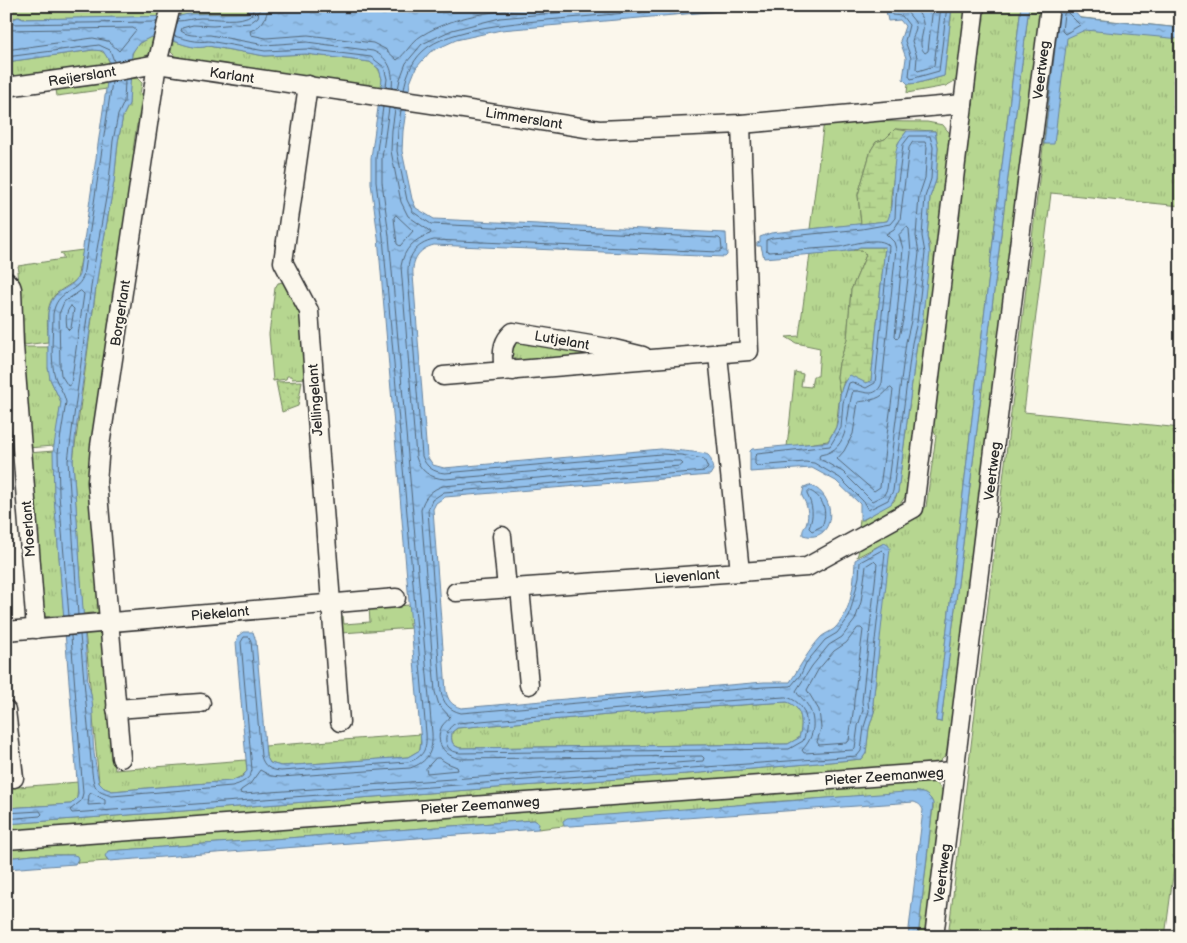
<svg xmlns="http://www.w3.org/2000/svg" width="1187" height="943" viewBox="0 0 1187 943" font-family="'Balsamiq Sans',sans-serif">
<style>
.grass{fill:url(#grass-tufts);stroke:#70805e}
.wetland{fill:url(#wetland-marsh);stroke:#70805e}
.park{fill:url(#park-dots);stroke:#70805e}
.water{fill:url(#water-ripples);stroke:#69849f;fill-rule:evenodd}
.lines{fill:none;stroke-linecap:round;stroke-linejoin:round}
.shore{stroke:#546778;stroke-width:1}
.minor-casing{stroke:#2b2b2b;stroke-width:21}
.minor{stroke:#fbf7ec;stroke-width:18}
.labels{text-anchor:middle;stroke-width:4;stroke-linejoin:round;paint-order:stroke}
.street-label{font-size:14px;fill:#2b2b2b;stroke:#fbf7ec}
</style>
<defs>
<pattern id="grass-tufts" width="24" height="20" patternUnits="userSpaceOnUse" patternTransform="scale(1.25)"><rect width="24" height="20" fill="#b6d690"/><path d="M3 7l-1-3M5 7V3M7 7l1-3M15 17l-1-3M17 17v-4M19 17l1-3" fill="none" stroke="#9db87c"/></pattern>
<pattern id="wetland-marsh" width="20" height="14" patternUnits="userSpaceOnUse" patternTransform="scale(1.25)"><rect width="20" height="14" fill="#b6d690"/><path d="M1 5h8M5 5V1M11 12h8M15 12V8" fill="none" stroke="#9db87c"/></pattern>
<pattern id="park-dots" width="8" height="8" patternUnits="userSpaceOnUse" patternTransform="scale(1.25)"><rect width="8" height="8" fill="#b6d690"/><path d="M2 2h.1M6 6h.1" fill="none" stroke="#9db87c" stroke-width="1.8" stroke-linecap="round"/></pattern>
<pattern id="water-ripples" width="26" height="14" patternUnits="userSpaceOnUse" patternTransform="scale(1.25)"><rect width="26" height="14" fill="#92c0ec"/><path d="M2 4q2-2 4 0t4 0M15 11q2-2 4 0t4 0" fill="none" stroke="#779cbf"/></pattern>
</defs>
<rect width="100%" height="100%" fill="#fbf7ec"/>
<filter id="ink" filterUnits="userSpaceOnUse"><feTurbulence type="fractalNoise" baseFrequency=".02" numOctaves="2"/><feDisplacementMap in="SourceGraphic" scale="10" xChannelSelector="R" yChannelSelector="G"/><feConvolveMatrix kernelMatrix="1 2 1 2 8 2 1 2 1" color-interpolation-filters="sRGB"/></filter>
<g filter="url(#ink)">
<g class="grass">
<path d="M6,6H163L161,17L23,19L20,17L6,19Z"/>
<path d="M182,6H249L248,12L245,13L212,14L204,13L180,16Z"/>
<path d="M952,6H967L958,79L946,86L907,93L908,84L918,83L944,76Z"/>
<path d="M982,6H1021L936,721L941,722L1029,6H1041L950,747C947,755 942,760 935,765L6,836V824L741,770L862,759L866,753L869,728L875,709L873,703L877,668L884,543L857,557L860,547L906,520L926,507L936,436L931,424Z"/>
<path d="M1060,6H1074L1073,17L1181,28V206L1051,193L1024,412L1181,428V815L1165,937H948Z"/>
<path d="M151,37L155,38C150,56 149,57 131,61C132,47 139,42 151,37Z"/>
<path d="M173,41C183,44 197,50 208,46L265,56L306,54L370,62L379,69L382,79L381,90L180,61V57L175,56L171,52Z"/>
<path d="M93,50H99L106,54L110,64L6,79V62Z"/>
<path d="M137,78L142,83L140,94H144L140,124H137L133,150H136L97,552L93,553L96,580H99L101,612L83,614L73,461L98,273L114,182L118,142L123,116L129,104L130,79Z"/>
<path d="M107,83V89L57,96L56,90Z"/>
<path d="M824,121L927,122L943,125L952,136L910,488C897,513 888,515 865,528H859L860,519L863,520L894,501L898,492L917,343L922,323L930,245L927,237L930,197L936,180L938,147L935,131L895,129L885,139L876,142L871,150L858,195L861,224L810,229Z"/>
<path d="M83,250L77,279C71,285 63,288 57,293C44,304 48,327 48,342L24,345V333H21L17,271H19L18,266L63,259V255L60,253Z"/>
<path d="M853,250H862L866,255L851,290L847,340L839,363L837,377L840,394L836,427L828,441L787,447L795,372L803,374L801,386L811,387L813,376H818L820,348L796,343L786,337L799,336L810,254Z"/>
<path d="M283,282H285L301,315L306,378L292,379L291,376H287L286,379L273,381L269,334L275,288L278,283Z"/>
<path d="M519,340L608,354L518,362L511,354L512,345Z"/>
<path d="M21,347H48L50,379L61,402L55,446L27,448Z"/>
<path d="M54,451V496L64,615L41,617L28,453Z"/>
<path d="M410,605L412,622L409,623V626H412V628L342,633L339,616H343L344,624L370,622L369,608Z"/>
<path d="M103,629L115,770L246,760L247,771L242,776L231,781L112,791L104,788L99,783L85,631Z"/>
<path d="M787,702C803,707 803,724 799,738L788,744L460,748C451,745 451,740 452,732L457,728L679,709Z"/>
<path d="M421,734L420,750L408,757L281,766L270,763L266,756L265,746Z"/>
<path d="M932,781L937,784L944,792L928,937H918L933,806C932,796 926,795 918,792L754,803L538,829L539,823L534,820L109,851L106,858L109,861L77,863L78,859L74,855H33L6,858V847Z"/>
<path d="M78,782L77,798L71,804L6,808V788Z"/>
</g>
<g class="wetland">
<path d="M895,129L907,131L898,143L891,196L890,217L887,221L861,224L858,195L871,150L876,142L885,139Z"/>
<path d="M860,247H885L871,381L866,383L844,381L840,394L837,377L839,363L847,340L851,290L866,255L862,250H853Z"/>
</g>
<path class="park" d="M302,381L298,406L282,412L276,382Z"/>
<g class="water">
<path d="M249,6H778L501,30L456,40L430,52L416,68L410,83L403,131L402,151L412,199L416,208L434,219L726,233L727,255L725,257L434,245C418,249 412,260 413,275L427,456L433,465L444,468L661,449C668,450 704,452 708,455C712,458 712,466 713,470L710,475L445,497L436,503L433,509L446,691C448,700 451,705 461,708L764,682H790C800,667 808,651 821,637C824,634 830,632 834,629C852,612 854,583 855,560L884,543L888,545L890,548L873,703L874,712L869,728L866,753L862,759L741,770L6,824V808L71,804L77,798L78,793L54,496L53,452L61,402L50,379L48,367V313C53,285 70,293 79,275L110,62L103,51L93,50L6,62V19H14L18,17L23,19L180,16L188,14L245,13L248,12ZM151,37C159,39 168,39 176,42C185,45 198,50 208,46L265,56L306,54L370,62L379,69L382,79L371,158V183L378,237L421,743L420,750L408,757L281,766L270,763L266,756L256,641L253,632H243L238,636L236,642L247,771L242,777L231,781L112,791L104,788L99,783C96,768 93,751 93,735C93,718 94,700 88,683L73,461L76,430L98,273L114,182L118,142L123,116L129,104L132,53L139,43ZM787,702C803,707 803,724 799,738L788,744L460,748C451,745 451,741 452,732L457,728L679,709Z"/>
<path d="M885,6H952L944,76L918,83L908,84L903,79L906,58L900,41L905,26L900,20L888,21Z"/>
<path d="M1021,6H1029L941,722L936,721Z"/>
<path d="M1060,6H1074V11L1080,18L1181,28V39L1085,30L1067,38L1054,144H1044Z"/>
<path d="M907,131H935L938,147L936,180L930,197L927,237L930,253L922,323L917,343L898,492L891,504L862,520L860,519V504L836,481L812,468L750,472V451L752,449L828,442C830,437 834,432 836,427C842,409 835,390 850,375L866,383L871,381L885,247H860L853,250L840,252L764,258L761,246H757V243L760,242V237L771,233L887,221C894,212 892,159 898,144C900,139 904,135 907,131Z"/>
<path d="M809,485C839,494 836,545 803,535C802,530 804,529 806,524C810,513 807,505 802,496L804,487Z"/>
<path d="M905,792C917,792 927,790 933,803L918,937H908L923,810C921,805 919,804 914,802L571,826H564L563,821L567,818Z"/>
<path d="M534,820L539,823L538,829L109,861L105,856L108,851Z"/>
<path d="M33,855H74L77,856L78,859L75,864L6,869V858Z"/>
</g>
<g class="lines">
<g class="shore">
<path d="M260,6L258,17L250,23L213,26L193,25L182,28L181,31C189,37 200,35 210,35L265,45L307,42L373,51C389,58 394,71 392,88"/>
<path d="M268,6C267,19 262,26 250,31L251,35L266,38L308,35L373,43L385,49L397,60C406,54 411,42 421,36C459,12 508,10 551,6"/>
<path d="M890,6L892,15L902,16L909,25L905,41L911,58L909,76L911,79L939,71L947,6"/>
<path d="M897,6L898,9L907,12L915,22L916,28L912,41L917,57L916,69L918,71L934,66L941,6"/>
<path d="M912,6C917,11 922,16 923,23C925,34 916,44 925,53L928,51L933,6"/>
<path d="M1067,12L1080,25L1065,34L1062,31L1064,14Z"/>
<path d="M178,21C186,21 193,18 201,18C215,18 241,23 252,14L254,6"/>
<path d="M6,24L157,22"/>
<path d="M6,30L133,28L136,30L119,51L108,41L93,38L6,50"/>
<path d="M174,36C186,39 196,43 209,41L265,51L307,49L371,57L384,67L387,79L386,87"/>
<path d="M6,57L99,45L110,50L114,61"/>
<path d="M398,89L400,79L406,63L422,44L452,30L500,18L633,6"/>
<path d="M404,90C406,74 414,57 428,47C460,25 530,22 569,18C615,14 661,10 707,6"/>
<path d="M389,108L382,158V182L389,236L432,733C433,752 428,762 410,768L281,777L271,776L260,770L250,784L241,790L240,793L243,794L703,761L704,758L702,756L460,759C444,756 434,742 442,726C444,723 448,720 450,717L439,705L435,692L421,510C423,498 432,489 443,486L680,466L683,464L680,461H661L445,479C430,478 420,471 416,457L401,266C404,249 414,239 430,234L431,232L408,216L401,202L391,151L392,130L395,109"/>
<path d="M910,136H930L933,147L931,179L925,197L922,236L925,253L917,322L912,343L893,491L888,500L868,510L863,501L840,478L814,463L805,462L757,466L755,464V456L757,454L830,446L841,428L843,403L849,383L852,382L866,388L875,383L889,246C881,235 851,245 839,247L769,252L766,250V240L772,238L862,229L890,224L895,218L896,197L903,145Z"/>
<path d="M913,142H925L927,147L925,178L919,196L916,236L919,253L911,321L906,342L887,489L884,495L872,501L843,472L820,459L819,457L820,455C852,450 845,414 853,391C864,390 875,400 882,383L896,249L894,242L886,234L894,229L900,220L909,148Z"/>
<path d="M396,215L413,231L400,246L397,244L394,218Z"/>
<path d="M907,227L909,229L911,253L903,320L899,337L897,338L895,336L903,249L899,235Z"/>
<path d="M81,291L84,294L71,384L68,386L61,375L60,366L59,314L64,302Z"/>
<path d="M71,306L74,309L71,328L69,330L67,328C66,320 65,312 71,306Z"/>
<path d="M889,388H891L893,390L880,487L874,491L837,459L844,451L853,434L858,402C871,400 881,400 889,388Z"/>
<path d="M810,491C824,497 828,513 822,526L812,531L809,528C814,515 813,506 807,494Z"/>
<path d="M874,561L877,564L862,701L863,710L858,726L855,748L853,750L804,753L802,750C815,737 817,718 806,703C803,698 798,696 796,691L812,666L829,645L842,637L855,620L861,602L866,566Z"/>
<path d="M78,615L68,461L93,272L109,181L113,141L118,115L124,102L125,80"/>
<path d="M69,616L59,495L58,453L66,402C64,392 58,386 55,377C50,361 53,331 53,314C57,289 75,295 83,277L112,82"/>
<path d="M858,628H861L863,630L854,700C854,714 850,727 849,741L846,743L819,745L817,742L821,728L819,710L807,690L818,670L834,651L846,643Z"/>
<path d="M80,635L92,772C94,788 96,792 112,796L232,786C240,784 250,780 252,770L241,642L244,637H249L251,641L261,756C264,767 270,770 281,771L408,762C424,757 427,749 426,733L383,237L376,182V158L383,107"/>
<path d="M71,636L83,793L81,801L70,810L72,813L857,756L861,751L864,727L869,711L868,702L885,553L882,550L860,562L859,577L849,617L837,633L825,640L806,663L801,674L791,686L764,687L461,713C449,710 443,703 441,691L428,510L432,500L444,492L705,471L708,468L704,459L681,455L661,454L445,473C433,472 426,467 422,456L408,275C407,257 415,244 434,240L719,252L722,250L721,240L719,238L431,224L413,212L407,200L397,151L398,130L401,110"/>
<path d="M786,697C807,702 810,724 803,741L789,749L460,753C459,753 453,751 452,751C441,744 446,726 457,723L679,704Z"/>
<path d="M436,758H439L447,763L457,767L458,770L427,773L426,769Z"/>
<path d="M92,793L105,800V804L88,805L89,795Z"/>
<path d="M6,813L40,811L42,814L40,816L6,819"/>
</g>
<g class="minor-casing">
<g id="minor">
<path d="M308,85L283,262L309,311L340,722"/>
<path d="M6,87L101,74L157,64L425,103L599,130L741,124L963,104"/>
<path d="M6,281L11,286L12,289L14,346L36,629"/>
<path d="M513,371L503,363C502,349 503,341 513,332L614,349L643,356"/>
<path d="M443,376L749,351L741,124"/>
<path d="M502,536L507,589"/>
<path d="M740,572L807,567L914,508L975,6"/>
<path d="M520,588L529,685"/>
<path d="M456,592L740,572L718,355"/>
<path d="M6,631L396,598"/>
<path d="M116,709L201,703"/>
<path d="M6,710L14,778"/>
<path d="M121,758L97,482L100,446L157,64L171,6"/>
<path d="M6,840L954,771"/>
<path d="M934,937L1026,190L1050,6"/>
</g>
</g>
<use href="#minor" class="minor"/>
</g>
</g>
<g class="labels">
<g class="street-label">
<text transform="translate(1041 70) rotate(-83)" y="5">Veertweg</text>
<text transform="translate(232 75) rotate(8)" y="5">Karlant</text>
<text transform="translate(82 76) rotate(-9)" y="5">Reijerslant</text>
<text transform="translate(524 118) rotate(9)" y="5">Limmerslant</text>
<text transform="translate(120 313) rotate(-81)" y="5">Borgerlant</text>
<text transform="translate(562 340) rotate(10)" y="5">Lutjelant</text>
<text transform="translate(315 400) rotate(-94)" y="5">Jellingelant</text>
<text transform="translate(992 471) rotate(-83)" y="5">Veertweg</text>
<text transform="translate(28 529) rotate(-94)" y="5">Moerlant</text>
<text transform="translate(687 576) rotate(-4)" y="5">Lievenlant</text>
<text transform="translate(220 613) rotate(-5)" y="5">Piekelant</text>
<text transform="translate(884 776) rotate(-4)" y="5">Pieter Zeemanweg</text>
<text transform="translate(480 805) rotate(-4)" y="5">Pieter Zeemanweg</text>
<text transform="translate(942 873) rotate(-83)" y="5">Veertweg</text>
</g>
</g>
<rect width="1187" height="943" fill="none" stroke="#fbf7ec" stroke-width="25"/>
<rect x="12" y="12" width="1162" height="918" fill="none" stroke="#2b2b2b" stroke-width="2" filter="url(#ink)"/>
</svg>
